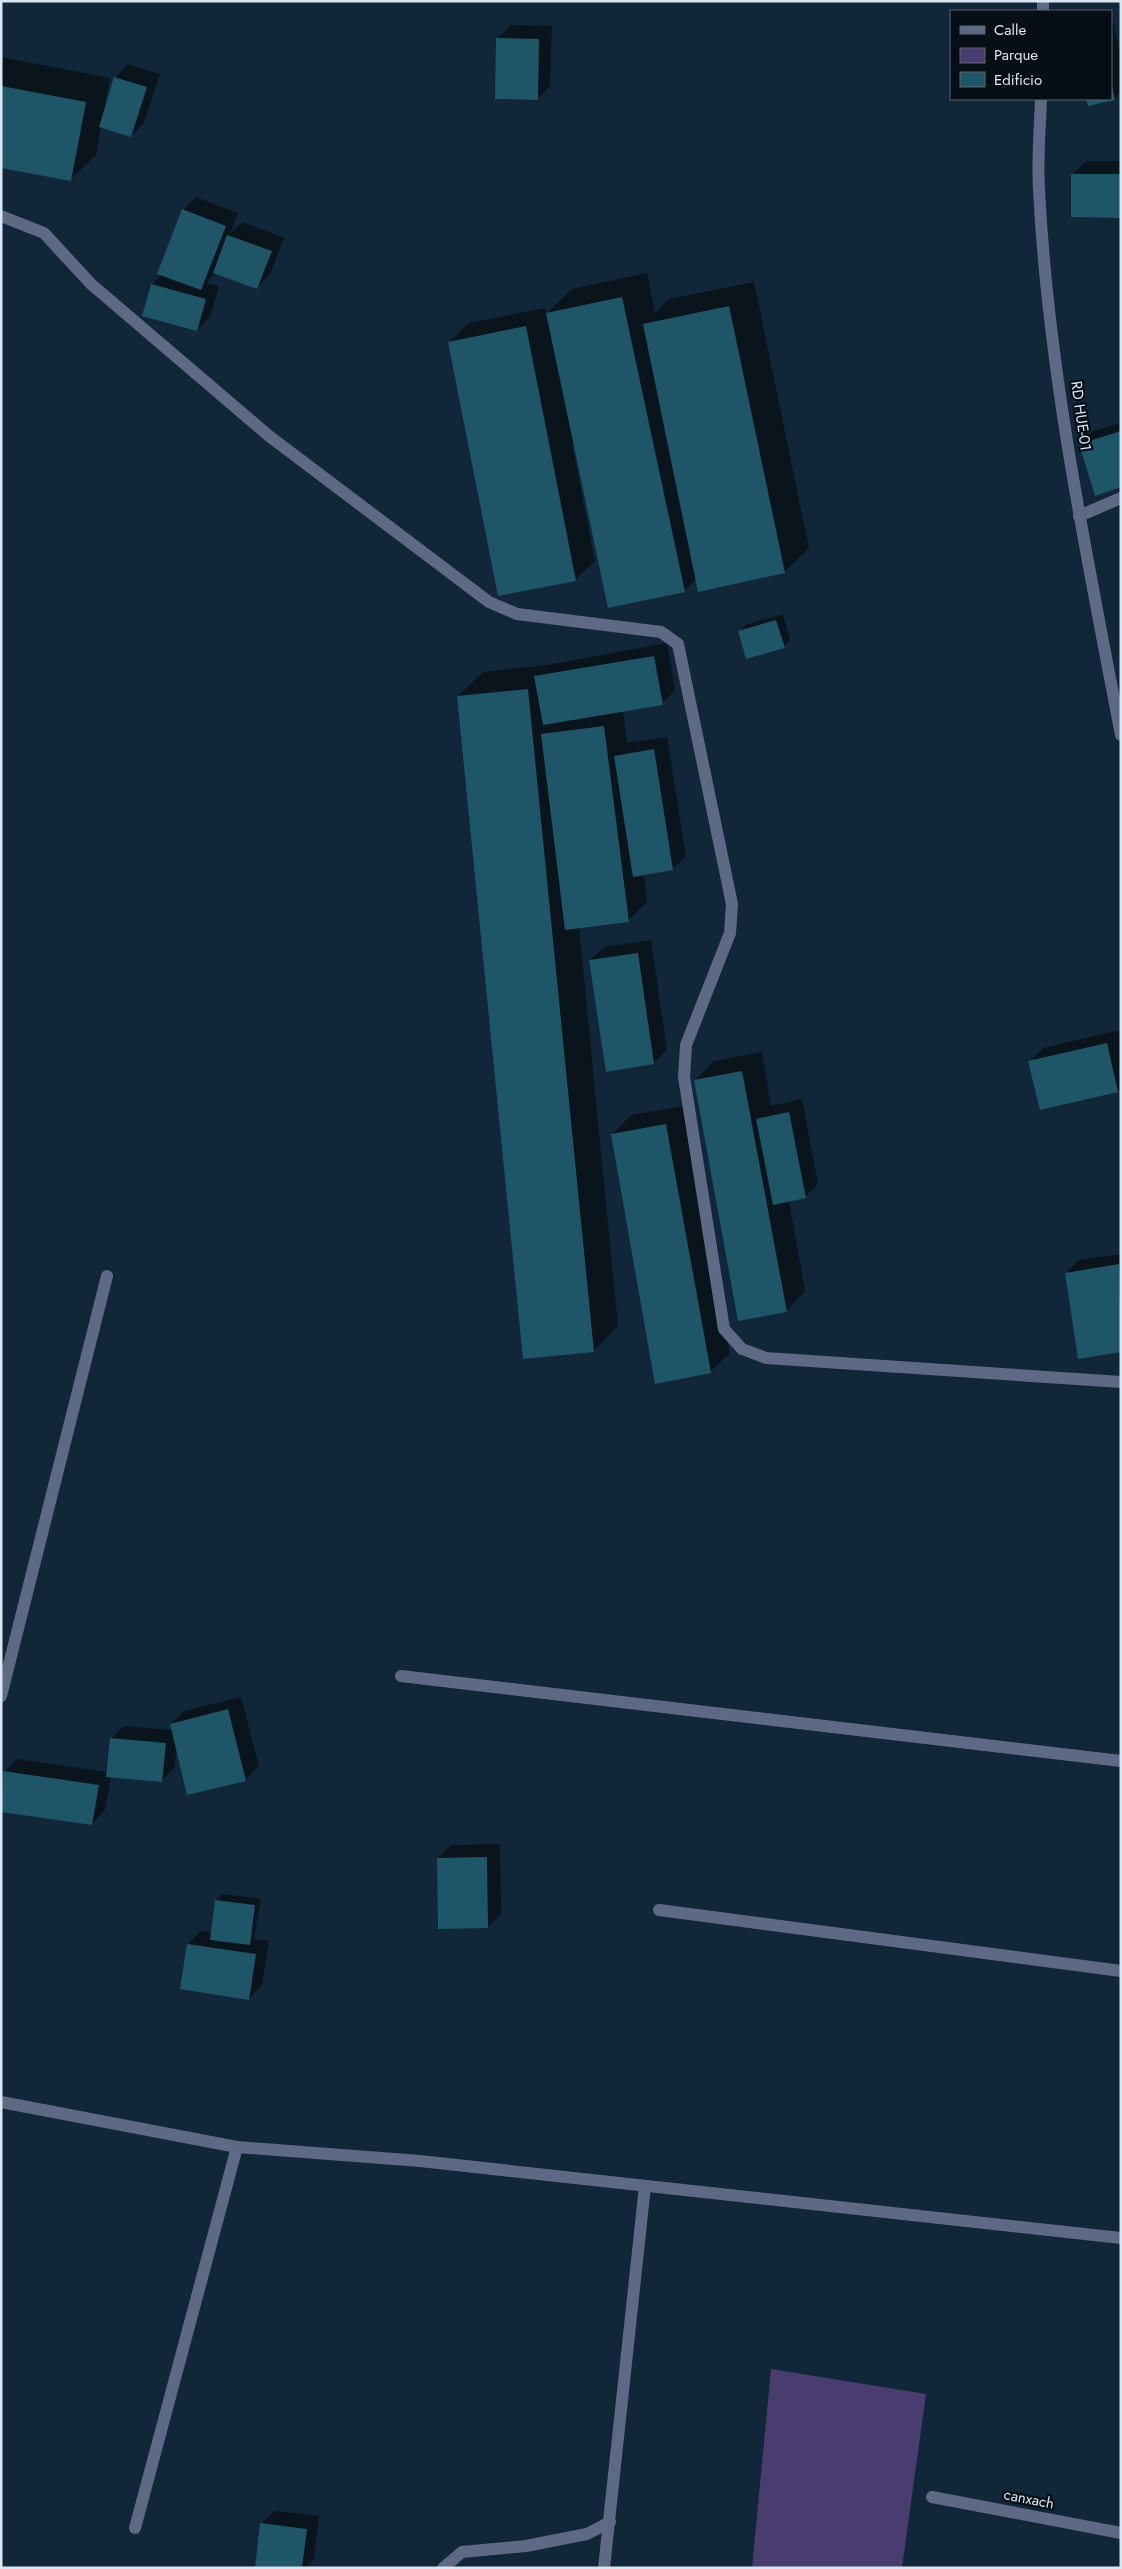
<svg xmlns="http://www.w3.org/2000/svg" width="1122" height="2569" viewBox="0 0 1122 2569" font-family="Jost,sans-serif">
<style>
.green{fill:#483d6e}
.shadow{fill:#0007}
.building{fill:#1f5667}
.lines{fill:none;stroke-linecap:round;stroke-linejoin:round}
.service{stroke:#5e6985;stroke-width:12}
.minor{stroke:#5e6985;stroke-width:12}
.tertiary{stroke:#5e6985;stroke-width:12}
.labels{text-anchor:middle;stroke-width:4.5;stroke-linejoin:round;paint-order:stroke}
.street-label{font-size:15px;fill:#dae7f3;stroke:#060f16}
</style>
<rect width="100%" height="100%" fill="#112638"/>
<path class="green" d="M771,2369L926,2394L902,2568H752Z"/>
<g class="shadow">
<path d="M1112,17L1121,56V92L1114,99L1089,104L1088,99H1111Z"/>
<path d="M511,25L552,26L550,86L537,99L498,38Z"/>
<path d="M1,57L110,78L105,105H107L115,78L128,64L160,74L144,123L131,136L101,127L96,155L71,179L1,166Z"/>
<path d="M1086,161H1121V217L1073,174Z"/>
<path d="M196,197L238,213L230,234L242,222L284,238L270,274L257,288L215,272L207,283L219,286L210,317L197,330L152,284L162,274L183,210Z"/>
<path d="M647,273L655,313L669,299L754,282L809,548L784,572L697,578L684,591L574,443L572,444L595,561L575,580L449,342L469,323L545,308L546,314L572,289Z"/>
<path d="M1121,423V486L1080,445L1093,431Z"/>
<path d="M783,614L790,640L784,646L739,632L745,625Z"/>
<path d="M667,643L675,690L662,704L623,710L627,743L667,737L686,856L673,869L644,874L647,902L628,921L579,927L618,1326L594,1351L458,696L483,672L547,665Z"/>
<path d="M651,940L667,1050L654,1063L590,960L604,947Z"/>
<path d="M1120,1030L1121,1087L1118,1090L1030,1062L1043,1048Z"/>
<path d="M762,1052L771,1106L802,1099L818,1184L805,1197L789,1200L805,1291L786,1311L695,1080L714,1061Z"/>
<path d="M685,1106L730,1353L710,1372L612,1135L631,1115Z"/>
<path d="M1121,1254V1351L1066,1273L1079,1260Z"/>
<path d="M241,1697L259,1766L245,1780L177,1747L174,1768L161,1781L111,1776L105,1810L92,1824L1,1811L4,1772L17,1759L108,1772L111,1739L124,1726L173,1730L171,1724L184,1711Z"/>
<path d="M500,1844L501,1914L488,1927L438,1858L451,1845Z"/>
<path d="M223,1894L261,1899L254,1939L269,1941L262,1985L249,1999L188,1944L201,1931L212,1933L216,1900Z"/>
<path d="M275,2511L319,2516L314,2559L305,2568H265L261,2524Z"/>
</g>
<g class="building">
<path d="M496,38L539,39L538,100L495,99Z"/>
<path d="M114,77L147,87L131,137L99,127Z"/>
<path d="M1,86L86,102L71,181L1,168Z"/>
<path d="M1112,86L1115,100L1088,106L1086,99H1111Z"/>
<path d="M1071,174H1121V218L1071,217Z"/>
<path d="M182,209L226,226L201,290L157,274Z"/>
<path d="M227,235L272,251L257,289L213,273Z"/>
<path d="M151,284L206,299L197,331L142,316Z"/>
<path d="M622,297L685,592L608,608L546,313Z"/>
<path d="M729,306L785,573L698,592L643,324Z"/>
<path d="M526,326L576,581L498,596L448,342Z"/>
<path d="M1121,431V487L1095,496L1079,444Z"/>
<path d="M776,620L785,648L746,659L738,631Z"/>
<path d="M654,656L663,705L543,725L534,676Z"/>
<path d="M528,689L594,1352L523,1359L457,696Z"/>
<path d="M604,726L629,922L565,930L541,734Z"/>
<path d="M654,749L673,870L633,877L614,756Z"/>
<path d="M638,953L654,1064L606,1072L589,960Z"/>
<path d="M1107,1043L1118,1092L1040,1110L1028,1061Z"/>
<path d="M742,1071L787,1312L738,1321L694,1080Z"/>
<path d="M789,1112L806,1198L773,1205L756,1119Z"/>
<path d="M666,1124L711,1373L655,1384L611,1134Z"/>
<path d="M1119,1264L1121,1352L1078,1359L1065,1273Z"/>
<path d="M228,1709L246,1781L187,1795L170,1724Z"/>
<path d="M110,1738L166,1743L162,1782L106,1777Z"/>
<path d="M3,1771L99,1785L92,1825L1,1812Z"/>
<path d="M487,1857L488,1928L438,1929L437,1858Z"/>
<path d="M215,1900L255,1905L250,1945L210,1940Z"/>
<path d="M187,1944L256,1954L249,2000L180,1989Z"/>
<path d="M260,2523L307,2529L302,2568H255Z"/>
</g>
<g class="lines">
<path class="service" d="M1,216L44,233L91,284L269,436L489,602L517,614L661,632L678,644L732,904L730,933L686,1045L684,1077L724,1329L742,1349L766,1358L1121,1382"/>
<g class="minor">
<path d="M1079,516L1121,498"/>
<path d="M401,1676L1121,1761"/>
<path d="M1,1696L107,1276"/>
<path d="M659,1910L1121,1971"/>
<path d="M1,2102L237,2147L420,2161L1121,2238"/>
<path d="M932,2497L1121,2533"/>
<path d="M135,2528L237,2147"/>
<path d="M443,2568L462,2552L526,2546L587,2534L610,2522"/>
<path d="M604,2568L645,2186"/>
</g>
<g class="tertiary">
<path d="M1043,11V1"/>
<path d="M1041,99C1040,129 1037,160 1039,189C1048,371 1087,557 1121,735"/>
</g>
</g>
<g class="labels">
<g class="street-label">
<text transform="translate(1081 416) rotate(82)" y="5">RD HUE-01</text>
<text transform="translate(1029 2499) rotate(11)" y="5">canxach</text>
</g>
</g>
<rect width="1122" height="2569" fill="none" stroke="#dae7f3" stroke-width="5"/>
<rect x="950" y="10" width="162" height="90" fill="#060f16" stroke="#5b656e"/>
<rect x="960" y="26" width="25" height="8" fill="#5e6985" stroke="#5b656e"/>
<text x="994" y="35" font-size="15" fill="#dae7f3">Calle</text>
<rect x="960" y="48" width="25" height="15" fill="#483d6e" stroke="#5b656e"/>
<text x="994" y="60" font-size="15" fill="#dae7f3">Parque</text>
<rect x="960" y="72" width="25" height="15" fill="#1f5667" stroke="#5b656e"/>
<text x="994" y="85" font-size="15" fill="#dae7f3">Edificio</text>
</svg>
